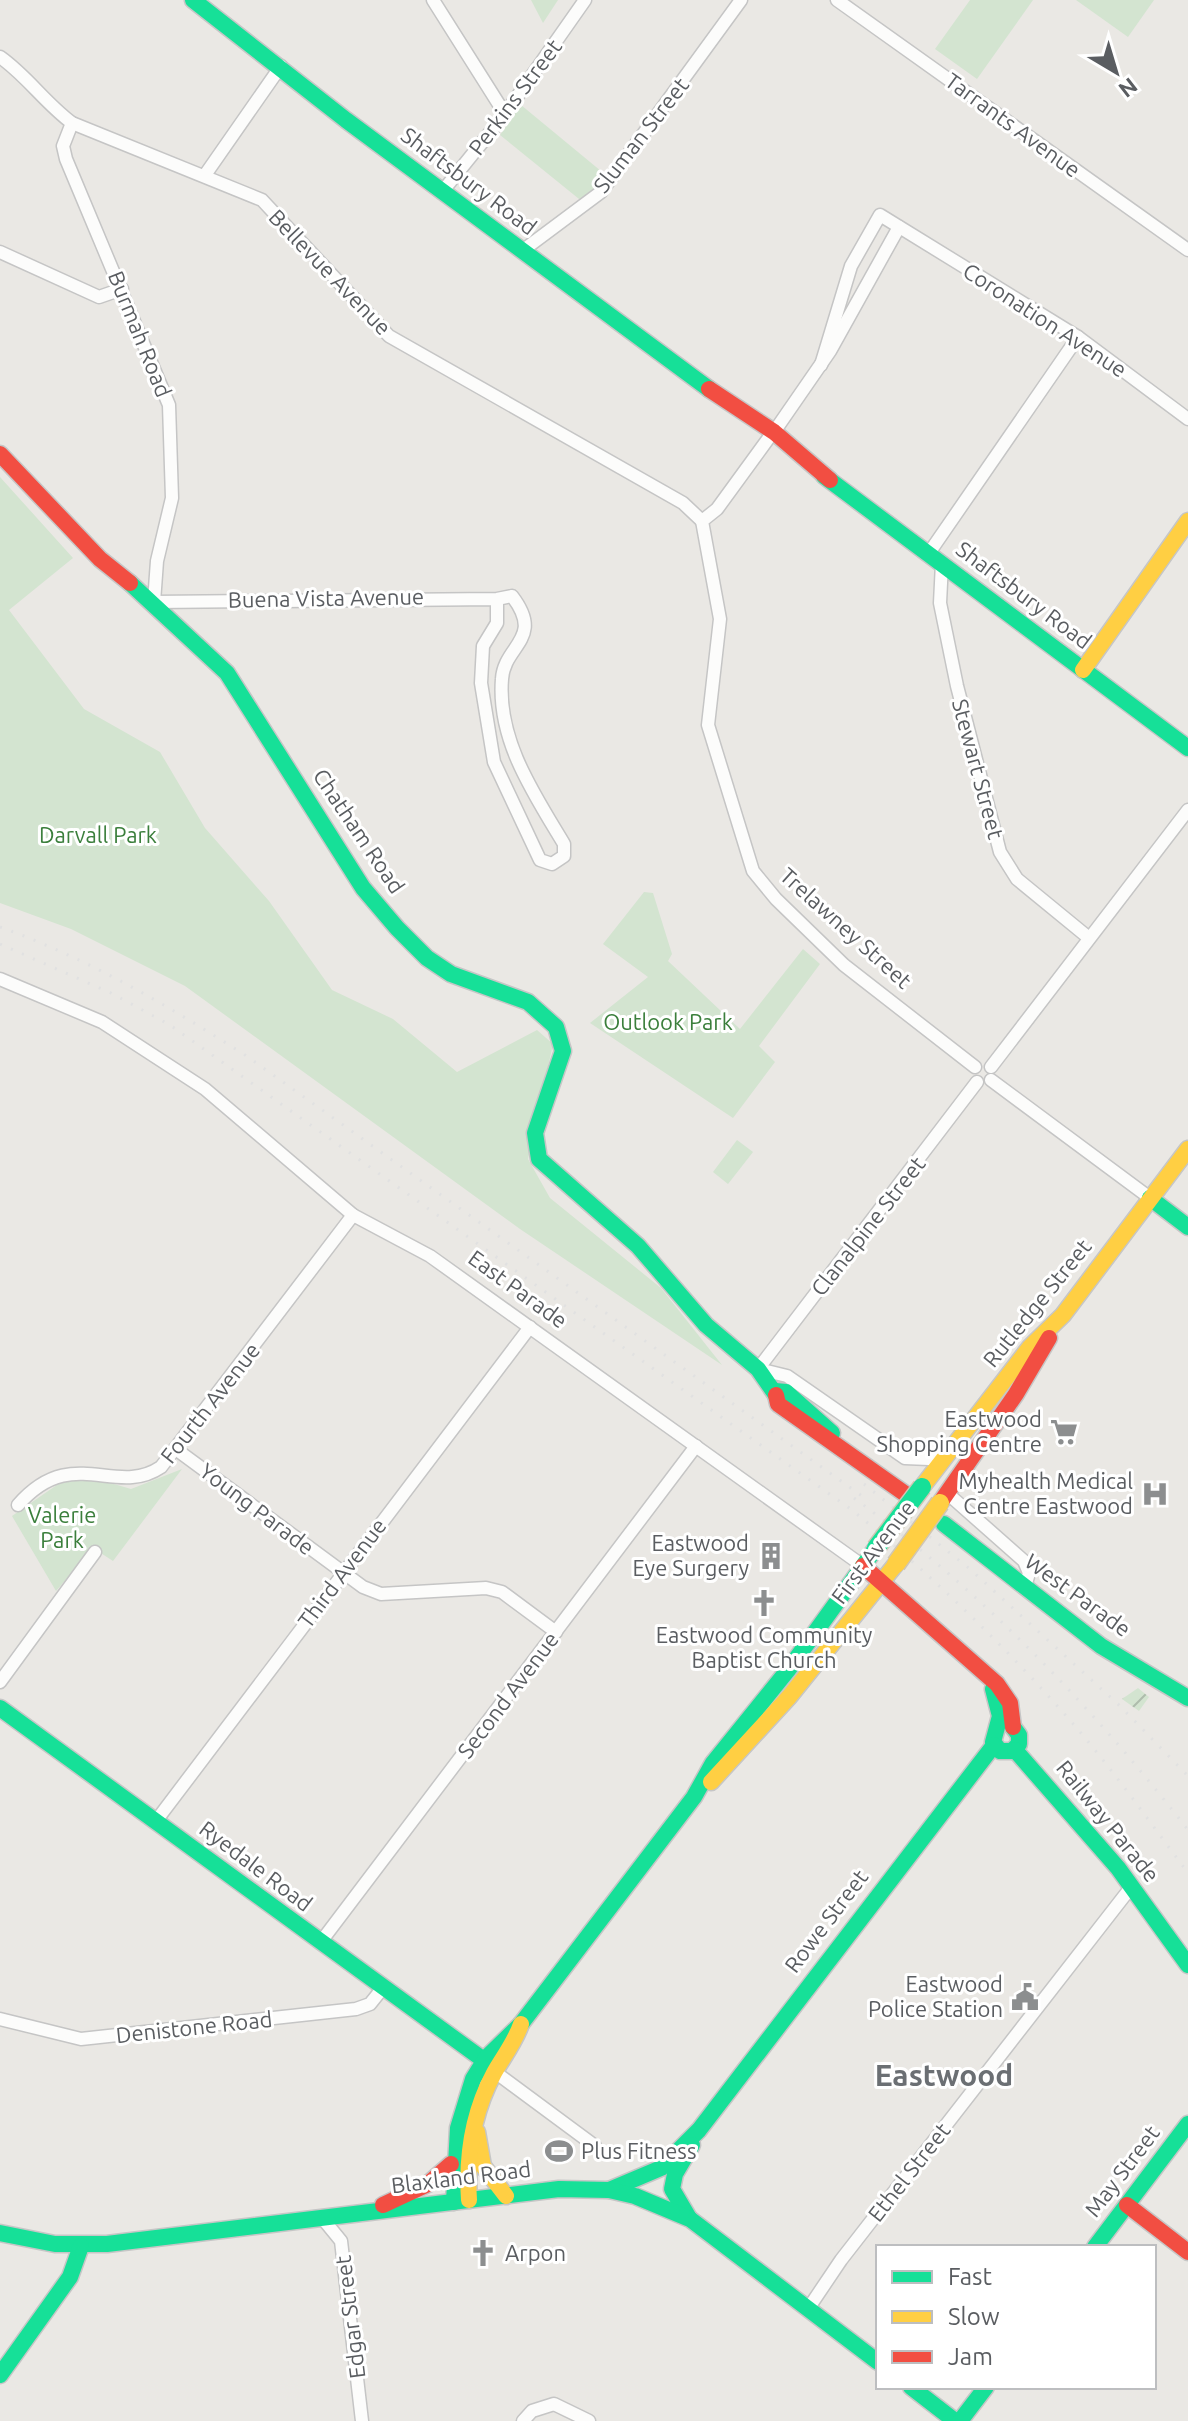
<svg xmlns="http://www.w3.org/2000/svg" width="1188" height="2421" viewBox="0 0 1188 2421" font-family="Ubuntu,sans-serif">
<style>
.park{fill:#d3e4d0}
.garden{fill:url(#garden-furrows)}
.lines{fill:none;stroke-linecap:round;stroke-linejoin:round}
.street-casing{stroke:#c5c5c5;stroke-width:15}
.fast-casing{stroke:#c6c6c6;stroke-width:19}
.slow-casing{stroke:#c6c6c6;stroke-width:19}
.jam-casing{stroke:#c6c6c6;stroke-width:19}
.street{stroke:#fcfcfb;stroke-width:12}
.fast{stroke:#16e098;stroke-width:16}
.slow{stroke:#ffcf43;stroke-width:16}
.jam{stroke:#f24e42;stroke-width:16}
.rail{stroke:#e1e1e1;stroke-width:3;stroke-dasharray:2 10;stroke-linecap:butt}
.fast-bridge-casing{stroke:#d0c6b4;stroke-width:21;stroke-linecap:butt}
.slow-bridge-casing{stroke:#d0c6b4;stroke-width:21;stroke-linecap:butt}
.fast-bridge{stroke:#16e098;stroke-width:18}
.slow-bridge{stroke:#ffcf43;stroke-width:18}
.labels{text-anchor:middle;stroke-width:6;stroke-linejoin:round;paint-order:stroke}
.street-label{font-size:22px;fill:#5a5d61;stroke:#fff}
.park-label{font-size:22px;fill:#3b7f3c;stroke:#fff}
.poi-label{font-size:22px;fill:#5a5d61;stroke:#fff;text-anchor:end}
.district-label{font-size:30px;font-weight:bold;fill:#6b6f73;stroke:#fff}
</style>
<defs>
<pattern id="garden-furrows" width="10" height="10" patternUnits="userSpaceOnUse" patternTransform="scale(2)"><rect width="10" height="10" fill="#d3e4d0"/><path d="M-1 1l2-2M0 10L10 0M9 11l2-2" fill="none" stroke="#aebcac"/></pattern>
</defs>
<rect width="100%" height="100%" fill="#eae8e4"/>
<g class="park">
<path d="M531,0H558L543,23Z"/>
<path d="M970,0H1033L977,79L935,49Z"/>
<path d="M1076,0H1154L1128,37Z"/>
<path d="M521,105L607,176L584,203L500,135Z"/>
<path d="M0,477L73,558L9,610L84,709L160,752L205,828L269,901L332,990L393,1019L457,1072L537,1030L553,1044L528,1159L550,1198L661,1288L722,1365L520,1229L185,986L71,929L0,903Z"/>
<path d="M644,892L653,893L672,954L668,961L740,1029L803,949L820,964L759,1046L775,1062L733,1118L590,1023L648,977L603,944Z"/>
<path d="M737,1140L753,1152L728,1184L713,1172Z"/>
<path d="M182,1469L113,1561L93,1548L56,1591L12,1516L67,1478L90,1477L131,1489Z"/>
</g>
<path class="garden" d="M1138,1688L1149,1697L1139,1711L1122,1699Z"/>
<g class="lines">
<g class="street-casing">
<g id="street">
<path d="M433,0L505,114"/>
<path d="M837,0L1188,250"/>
<path d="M0,57C27,76 45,103 72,123L262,200L389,336L683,503L702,521"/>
<path d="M72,123L63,146L66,159L169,405L172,498L157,561L154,602L497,599L512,596C545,639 504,645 502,679C497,740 534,794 564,844V856L552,864L540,860L494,762L481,683L483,646L497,623V599"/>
<path d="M205,175L281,66"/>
<path d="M442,192L505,114L585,0"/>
<path d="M522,251L601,192L741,0"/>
<path d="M0,252L99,297L122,289"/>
<path d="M821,365L851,266L880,215L1078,337L1188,419"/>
<path d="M774,432L830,351L899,227"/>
<path d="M768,439L717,509L702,521L720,619L708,725L753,871L776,899L844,965L975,1067"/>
<path d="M929,553L1078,337"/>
<path d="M942,563L940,603L957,686L1000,852L1017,879L1089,938"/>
<path d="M0,979L102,1022L205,1089L353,1215L430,1256L863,1566"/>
<path d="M991,1067L1188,810"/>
<path d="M991,1080L1150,1198"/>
<path d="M177,1450L363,1587L381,1594L486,1588L502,1592L556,1632"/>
<path d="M948,1453L929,1459L905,1458L787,1376L758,1369L977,1082"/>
<path d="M947,1493L1024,1561L1029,1573L1025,1587"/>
<path d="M18,1505C72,1443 115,1498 161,1467L353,1215"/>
<path d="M0,1682L95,1552"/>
<path d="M156,1821L530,1327"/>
<path d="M320,1943L696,1446"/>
<path d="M0,2019L81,2039L356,2009L370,2004L382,1989"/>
<path d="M495,2072L595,2146"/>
<path d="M323,2219L341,2241L362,2421"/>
<path d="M808,2309L841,2260L1132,1886"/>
<path d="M523,2421L532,2411L554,2404L589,2421"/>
</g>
</g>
<g class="fast-casing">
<g id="fast">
<path d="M193,0L346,120L709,389"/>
<path d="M824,476L1188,748"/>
<path d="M130,583L227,673L363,888L397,928L427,958L451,974L528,1002L556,1027L563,1051L535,1133L539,1159L638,1246L706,1325L758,1369L776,1395"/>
<path d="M1150,1198L1188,1227"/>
<path d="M775,1391L786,1392L832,1433"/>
<path d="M944,1524L1101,1646L1188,1698"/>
<path d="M993,1689L1000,1716L993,1742L1000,1751H1012L1019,1744V1735L1013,1727"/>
<path d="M0,1708L485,2061"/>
<path d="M1015,1750L1118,1868L1188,1965"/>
<path d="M609,2190L661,2168L699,2130L994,1745"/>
<path d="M454,2202L458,2128L473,2079L486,2058L521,2024L694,1797L713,1763L788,1670L876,1548"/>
<path d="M689,2218L672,2189L675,2174L692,2145"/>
<path d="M0,2233L55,2244H107L559,2189L609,2190L635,2196L690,2219L878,2362"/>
<path d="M1095,2247L1188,2124"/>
<path d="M0,2375L70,2277L81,2246"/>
<path d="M911,2387L955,2421"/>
<path d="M960,2421L986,2387"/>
</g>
</g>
<g class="slow-casing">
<g id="slow">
<path d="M1083,670L1188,521"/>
<path d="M922,1487L1030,1347L1063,1315L1188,1149"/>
<path d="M711,1782L789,1697L896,1564"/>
<path d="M477,2132L483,2166L506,2196"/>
<path d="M469,2200C466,2156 473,2112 494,2073C503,2057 515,2042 521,2024"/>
</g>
</g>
<g class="jam-casing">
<g id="jam">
<path d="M709,389L774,432L830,480"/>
<path d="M0,454L100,559L130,583"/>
<path d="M776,1395L778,1404L904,1493"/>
<path d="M940,1503L1016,1394L1049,1338"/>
<path d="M863,1566L997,1684L1010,1703L1013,1727"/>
<path d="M383,2205L428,2184L451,2164"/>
<path d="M1127,2205L1188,2252"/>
</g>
</g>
<use href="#street" class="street"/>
<use href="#fast" class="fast"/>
<use href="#slow" class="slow"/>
<use href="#jam" class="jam"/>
<g class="rail">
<path d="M0,927C89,959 169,1006 248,1057L869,1501"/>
<path d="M0,944L111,993L170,1025L852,1510C930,1574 1002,1643 1068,1718C1111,1767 1149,1821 1188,1873"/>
<path d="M864,1484L971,1570L1120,1706L1188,1776"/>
<path d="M854,1498C982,1592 1091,1705 1188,1830"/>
</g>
<g class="fast-bridge-casing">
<path id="fast-bridge" d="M876,1548L922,1487"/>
</g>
<g class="slow-bridge-casing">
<path id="slow-bridge" d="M896,1564L940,1503"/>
</g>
<use href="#fast-bridge" class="fast-bridge"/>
<use href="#slow-bridge" class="slow-bridge"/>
</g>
<defs>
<g id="supermarket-bare" transform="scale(2.16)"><path d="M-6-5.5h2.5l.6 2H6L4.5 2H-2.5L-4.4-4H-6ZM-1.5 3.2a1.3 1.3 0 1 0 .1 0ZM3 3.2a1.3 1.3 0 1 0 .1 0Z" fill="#8c8e8f" stroke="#fff" stroke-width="2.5" paint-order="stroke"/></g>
<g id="hospital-bare" transform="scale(2.16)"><path d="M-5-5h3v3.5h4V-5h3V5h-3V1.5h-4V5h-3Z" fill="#8c8e8f" stroke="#fff" stroke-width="2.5" paint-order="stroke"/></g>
<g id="building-bare" transform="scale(2.16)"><path d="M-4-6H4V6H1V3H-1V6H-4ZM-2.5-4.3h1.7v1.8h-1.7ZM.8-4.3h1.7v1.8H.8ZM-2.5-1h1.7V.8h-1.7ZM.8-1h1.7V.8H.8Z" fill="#8c8e8f" stroke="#fff" stroke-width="2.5" paint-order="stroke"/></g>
<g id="church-bare" transform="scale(2.16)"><path d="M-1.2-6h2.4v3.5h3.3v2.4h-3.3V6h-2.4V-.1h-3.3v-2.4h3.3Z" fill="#8c8e8f" stroke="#fff" stroke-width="2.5" paint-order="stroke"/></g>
<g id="civic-bare" transform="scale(2.16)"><path d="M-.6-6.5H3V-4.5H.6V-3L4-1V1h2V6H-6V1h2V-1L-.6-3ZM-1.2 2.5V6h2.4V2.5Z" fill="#8c8e8f" stroke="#fff" stroke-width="2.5" paint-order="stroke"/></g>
<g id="stadium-bare" transform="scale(2.16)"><path d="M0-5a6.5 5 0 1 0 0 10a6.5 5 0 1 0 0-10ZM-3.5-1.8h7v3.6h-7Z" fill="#8c8e8f" stroke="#fff" stroke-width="2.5" paint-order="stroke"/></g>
</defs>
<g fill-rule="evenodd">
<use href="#supermarket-bare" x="1064" y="1432"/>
<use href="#hospital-bare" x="1155" y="1494"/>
<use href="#building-bare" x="771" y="1556"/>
<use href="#church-bare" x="764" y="1603"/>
<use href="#civic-bare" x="1025" y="1997"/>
<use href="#stadium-bare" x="559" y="2151"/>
<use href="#church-bare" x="483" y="2253"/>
</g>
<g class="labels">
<g class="street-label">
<text transform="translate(515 97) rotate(-53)" y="8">Perkins Street</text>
<text transform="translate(1013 125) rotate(36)" y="8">Tarrants Avenue</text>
<text transform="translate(641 135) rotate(-52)" y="8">Sluman Street</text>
<text transform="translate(469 181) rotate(37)" y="8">Shaftsbury Road</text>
<text transform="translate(330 272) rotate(46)" y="8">Bellevue Avenue</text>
<text transform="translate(1045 320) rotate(33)" y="8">Coronation Avenue</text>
<text transform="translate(140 334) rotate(68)" y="8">Burmah Road</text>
<text transform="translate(1024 595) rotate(37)" y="8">Shaftsbury Road</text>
<text transform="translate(326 598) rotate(-1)" y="8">Buena Vista Avenue</text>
<text transform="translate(978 769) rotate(75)" y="8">Stewart Street</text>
<text transform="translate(359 831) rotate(56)" y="8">Chatham Road</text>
<text transform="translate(846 928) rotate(42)" y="8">Trelawney Street</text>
<text transform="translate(868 1226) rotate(-52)" y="8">Clanalpine Street</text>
<text transform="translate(518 1289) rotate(36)" y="8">East Parade</text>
<text transform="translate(1037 1303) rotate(-51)" y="8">Rutledge Street</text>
<text transform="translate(210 1403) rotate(-52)" y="8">Fourth Avenue</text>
<text transform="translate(257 1509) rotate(37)" y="8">Young Parade</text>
<text transform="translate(873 1552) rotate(-53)" y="8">First Avenue</text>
<text transform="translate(342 1573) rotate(-53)" y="8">Third Avenue</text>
<text transform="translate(1078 1595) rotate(36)" y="8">West Parade</text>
<text transform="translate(508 1695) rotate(-53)" y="8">Second Avenue</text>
<text transform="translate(1108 1821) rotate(51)" y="8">Railway Parade</text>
<text transform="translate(256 1866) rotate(37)" y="8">Ryedale Road</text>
<text transform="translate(826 1921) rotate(-53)" y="8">Rowe Street</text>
<text transform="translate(194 2027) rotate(-6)" y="8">Denistone Road</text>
<text transform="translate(1122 2171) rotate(-53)" y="8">May Street</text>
<text transform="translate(909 2172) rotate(-52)" y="8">Ethel Street</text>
<text transform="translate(461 2177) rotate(-7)" y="8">Blaxland Road</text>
<text transform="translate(350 2317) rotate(-97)" y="8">Edgar Street</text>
</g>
<g class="park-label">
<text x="98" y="843">Darvall Park</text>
<text x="668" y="1030">Outlook Park</text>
<text x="62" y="1523">Valerie<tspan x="62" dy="25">Park</tspan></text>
</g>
<g class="poi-label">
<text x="1042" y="1427">Eastwood<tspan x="1042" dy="25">Shopping Centre</tspan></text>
<text x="1133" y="1489">Myhealth Medical<tspan x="1133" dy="25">Centre Eastwood</tspan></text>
<text x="749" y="1551">Eastwood<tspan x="749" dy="25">Eye Surgery</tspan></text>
<text x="764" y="1643" text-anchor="middle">Eastwood Community<tspan x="764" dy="25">Baptist Church</tspan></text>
<text x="1003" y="1992">Eastwood<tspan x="1003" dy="25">Police Station</tspan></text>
<text x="581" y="2159" text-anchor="start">Plus Fitness</text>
<text x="505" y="2261" text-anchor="start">Arpon</text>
</g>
<g class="district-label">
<text x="944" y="2086">Eastwood</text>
</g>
</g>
<rect x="876" y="2245" width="280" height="144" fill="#ffffff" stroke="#bdbec0" stroke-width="2"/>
<rect x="892" y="2271" width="40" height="12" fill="#16e098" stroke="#bdbec0" stroke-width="2"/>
<text x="948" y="2285" font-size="24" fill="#5a5d61">Fast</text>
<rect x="892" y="2311" width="40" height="12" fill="#ffcf43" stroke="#bdbec0" stroke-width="2"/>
<text x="948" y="2325" font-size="24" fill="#5a5d61">Slow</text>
<rect x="892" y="2351" width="40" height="12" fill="#f24e42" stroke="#bdbec0" stroke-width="2"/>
<text x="948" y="2365" font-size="24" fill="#5a5d61">Jam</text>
<g transform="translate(1116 72) rotate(142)" stroke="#ffffff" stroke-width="6" paint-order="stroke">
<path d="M0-6L14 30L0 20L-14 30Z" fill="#5a5d61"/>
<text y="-12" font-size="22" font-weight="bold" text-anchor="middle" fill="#5a5d61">N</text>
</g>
</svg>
